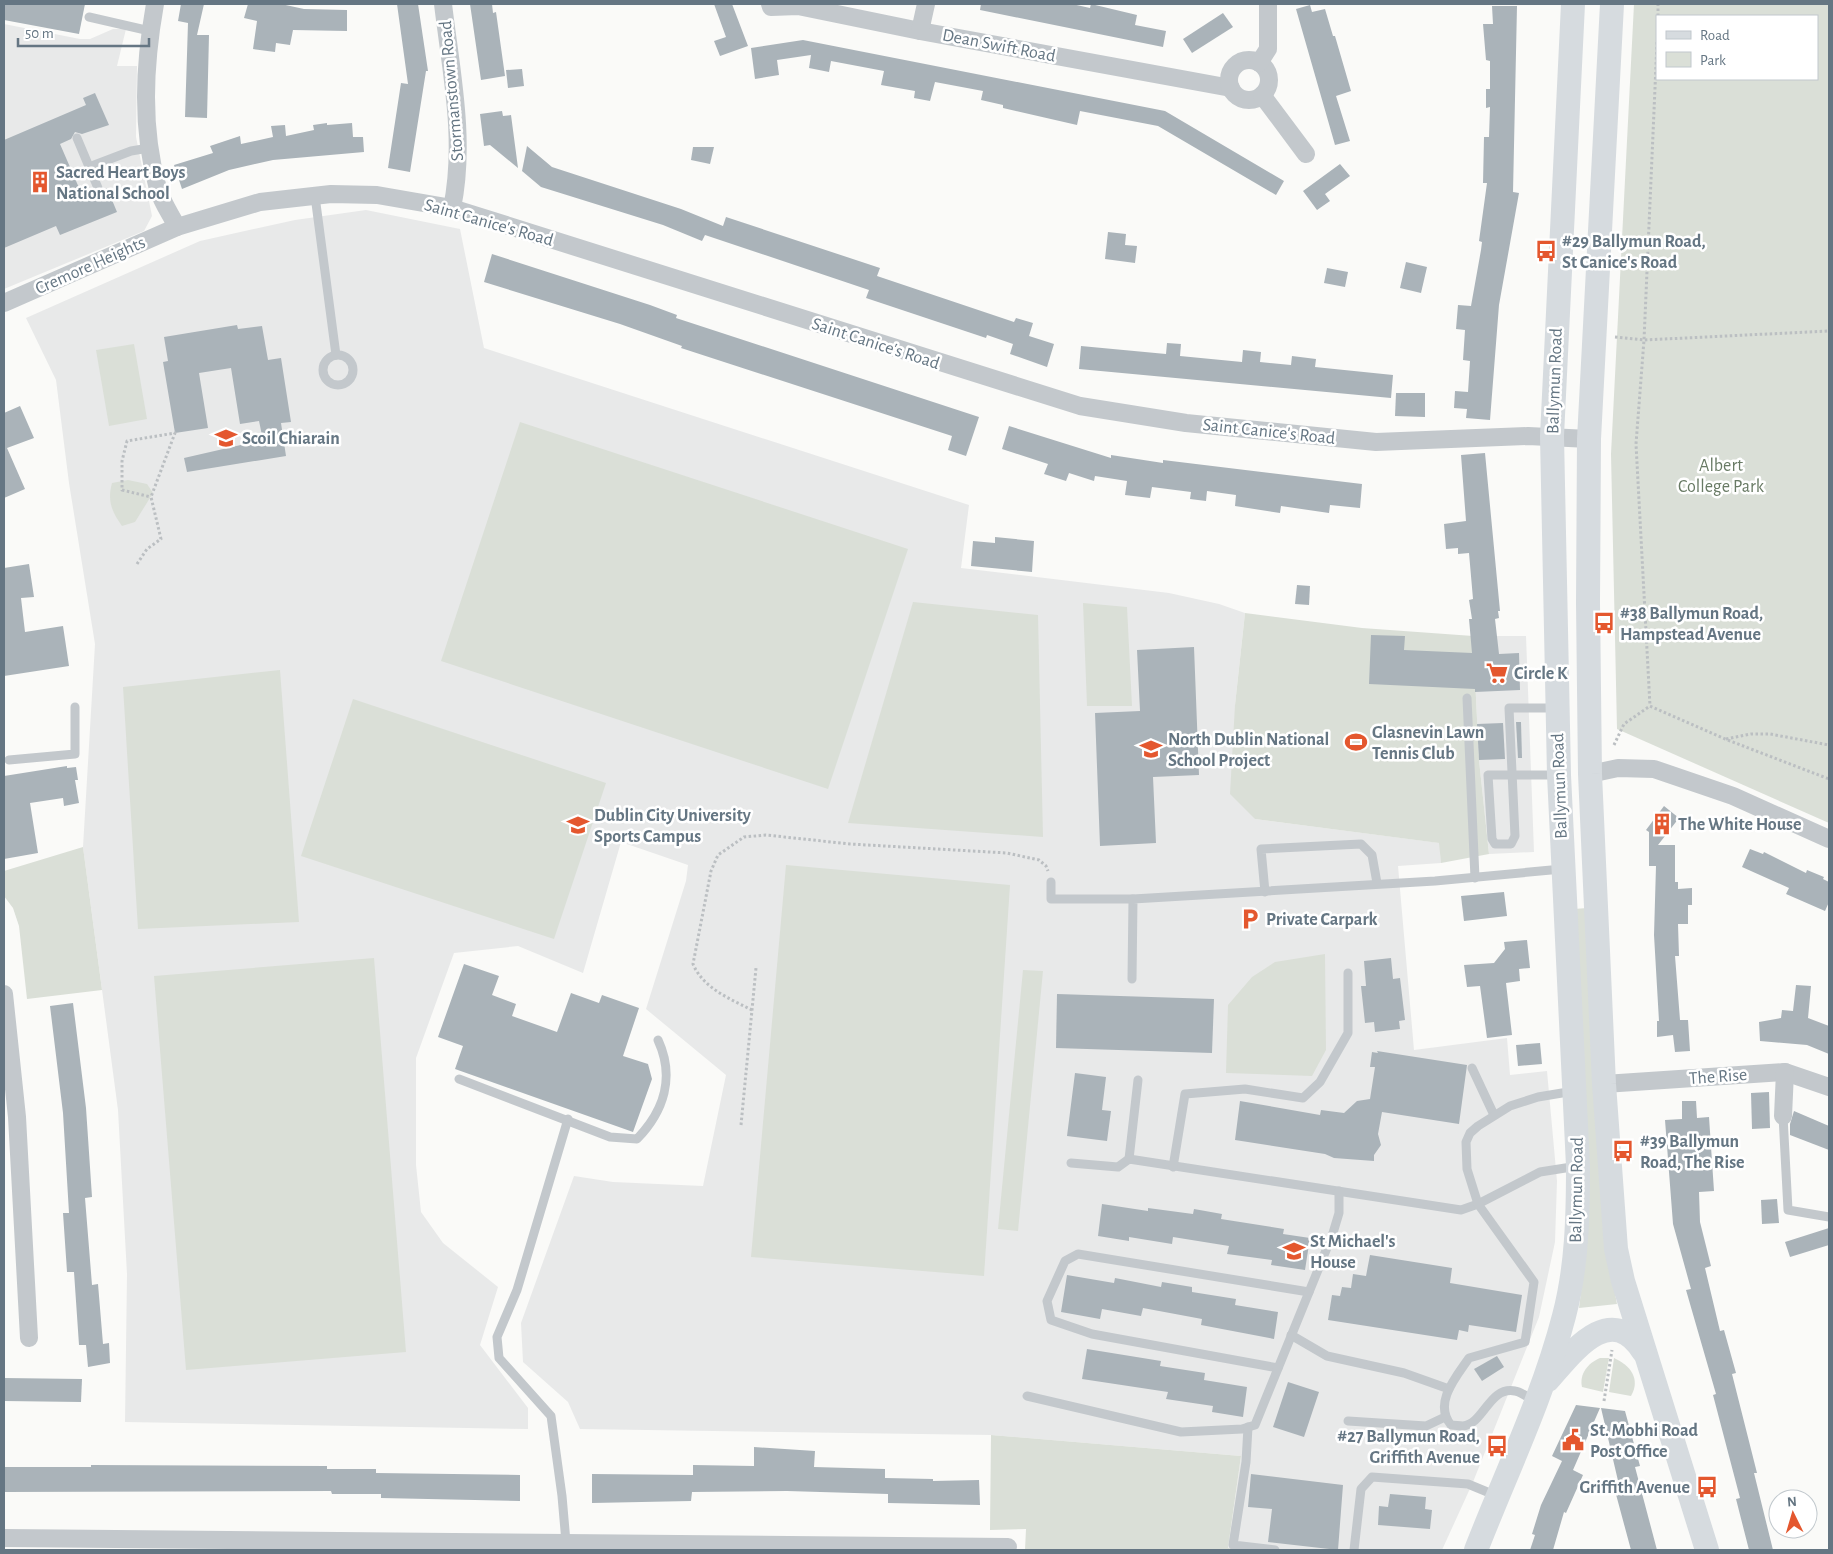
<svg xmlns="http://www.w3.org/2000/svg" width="1833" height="1554" viewBox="0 0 1833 1554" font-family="'Alegreya Sans',sans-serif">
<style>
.built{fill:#e8e9e9}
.green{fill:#dadfd7;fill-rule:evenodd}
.building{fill:#aab3b9}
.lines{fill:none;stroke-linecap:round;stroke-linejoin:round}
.path{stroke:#bbbfc2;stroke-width:3;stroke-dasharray:2.5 2.5;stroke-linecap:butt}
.service{stroke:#c3c8cc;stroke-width:9}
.minor{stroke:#c3c8cc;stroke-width:18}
.secondary{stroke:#d6dbdf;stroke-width:24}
.labels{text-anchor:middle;stroke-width:5;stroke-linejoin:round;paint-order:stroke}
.street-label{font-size:18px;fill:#657683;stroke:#fff}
.poi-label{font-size:18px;font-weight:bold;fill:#657683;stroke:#fff;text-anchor:start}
.park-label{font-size:18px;fill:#687a64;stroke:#fff}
</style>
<rect width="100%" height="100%" fill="#fafaf8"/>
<g class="built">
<path d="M4,24L80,39H90L113,29H126L117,66H137L136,137L152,216L144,231L4,289Z"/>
<path d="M366,210L460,229L484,348L969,505L961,568L1169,593L1219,604L1245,613L1235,705L1255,819L1440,843L1441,863L1398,866L1414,1050L1507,1038L1510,1075L1547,1071L1557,1181L1555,1242L1539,1317L1473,1482L1442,1550L1228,1549L1241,1456L991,1435L580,1429L568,1402L523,1362L521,1323L574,1176L613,1182L703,1186L726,1075L646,1009L686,881L688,865L621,842L583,973L518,946L454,953L416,1058V1165L421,1212L443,1243L498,1287L480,1345L528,1408V1429L125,1422L127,1274L118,1110L83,847L95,644L69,483L56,380L26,318L200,241L295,220Z"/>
<path d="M1473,636H1526L1534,852L1489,854L1479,760Z"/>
</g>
<g class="green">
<path d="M1634,4H1829V823L1617,729L1611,454ZM1817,16V79H1657V16Z"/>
<path d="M134,344L147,419L109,426L96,350Z"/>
<path d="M520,422L908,549L828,789L441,661Z"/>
<path d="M128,480L147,484L153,493L135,522L122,526C112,512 107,501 112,483Z"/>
<path d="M913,602L1038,615L1043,837L848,823Z"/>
<path d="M1083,603L1127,607L1132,706H1087Z"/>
<path d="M1245,613L1362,628L1473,636L1479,760L1489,854L1441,863L1439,843L1255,819L1230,794L1235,705Z"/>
<path d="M280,670L299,922L138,929L123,687Z"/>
<path d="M353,699L606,783L554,939L301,856Z"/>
<path d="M83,847L102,990L27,999L19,926L13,908L4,896V871Z"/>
<path d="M786,865L1010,885L984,1276L751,1257Z"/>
<path d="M1587,908L1605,1243L1617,1304L1579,1308L1587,1244L1574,909Z"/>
<path d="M1325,954L1326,1050L1312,1076L1226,1073L1228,1005L1252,977L1275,962Z"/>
<path d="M374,958L406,1352L186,1370L154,976Z"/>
<path d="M1023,970L1043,971L1018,1231L998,1229Z"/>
<path d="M1600,1358H1609L1603,1392L1582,1387C1579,1374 1588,1363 1600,1358Z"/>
<path d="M1614,1358C1630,1365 1641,1379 1631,1396L1609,1392Z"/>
<path d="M991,1435L1241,1456L1228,1548L1242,1550H1025L1026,1529L990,1530Z"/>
</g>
<g class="building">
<path d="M4,4H85L79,34L4,20Z"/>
<path d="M181,4H204L197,35H209L207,118L185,117L188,23L178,21Z"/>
<path d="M248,4H281L304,9L347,10V31L293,30L290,45L276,43L275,52L253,49L257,21L244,18Z"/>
<path d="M397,4H418L428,71H426L410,172L388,168L401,83L408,84Z"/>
<path d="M470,4H492L493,13L496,12L505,76L481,80Z"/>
<path d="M714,4H732L748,46L720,56L714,41L726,37Z"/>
<path d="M981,4H1072L1090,8L1091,4L1137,15L1135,25L1166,31L1163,47L980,10Z"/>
<path d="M1310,5L1312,12L1325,9L1333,36H1335L1351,91L1336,96L1350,141L1335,145L1296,9Z"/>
<path d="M1492,6H1517L1513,192L1519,193L1499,305L1490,420L1466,418L1467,409L1454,408L1455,391L1468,392L1470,361L1463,360L1465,330L1456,329L1458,305L1471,306L1481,250L1482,242L1479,241L1487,183H1483L1484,137H1489L1490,107L1486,108V89H1490V61L1486,60L1483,24H1493Z"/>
<path d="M1223,13L1233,27L1192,53L1183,39Z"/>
<path d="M803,40L1165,111L1284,181L1276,195L1158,126L1080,111L1077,125L1003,108V105L981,100L983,91L935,82L930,101L914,98L915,91L881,85L884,71L831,61L829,72L809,68L811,55L777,60L779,75L755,79L751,48Z"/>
<path d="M522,69L524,86L508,88L506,70Z"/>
<path d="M95,93L109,125L82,134L75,132L71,139L60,144L83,197L94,193L100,194L107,188L117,212L60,235L56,226L4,248V140L86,105L83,98Z"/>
<path d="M502,111L503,116L511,115L518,168L490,145L484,146L480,114Z"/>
<path d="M327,123V125L352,123L353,137H363L364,152L273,160L229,170L182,189L174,165L213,153L210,146L240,136L241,144L273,137L271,126L285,125L286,136L314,130L313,125Z"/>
<path d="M527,146L552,167L681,209L723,226L726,217L880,268L877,276L1014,322L1016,318L1033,323L1029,336L1054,344L1047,367L1010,354L1013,344L987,335L986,338L866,298L869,290L705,235L702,241L663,225L541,187L522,171Z"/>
<path d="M693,147H714L710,164L691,160Z"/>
<path d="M1340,164L1350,176L1325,194L1330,201L1317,210L1303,191Z"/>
<path d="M1108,232L1126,234L1125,245L1137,246L1135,263L1105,259Z"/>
<path d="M492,254L650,305L677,315L676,318L979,417L966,456L948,450L952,436L681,348L682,346L620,324L484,282Z"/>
<path d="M1406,262L1427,267L1421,293L1400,288Z"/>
<path d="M1327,268L1348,272L1345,287L1324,283Z"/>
<path d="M237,325L238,329L262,326L268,360L281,358L291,422L281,423L286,456L187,472L184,458L263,440L259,421L240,424L231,368L199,373L208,428L175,433L163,362L168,361L164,337Z"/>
<path d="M1167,343L1181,344L1180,356L1242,362L1243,350L1261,352L1260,362L1291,365L1292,356L1316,359L1315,367L1393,375L1391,398L1079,369L1081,346L1166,354Z"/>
<path d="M1396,393H1425V417L1395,416Z"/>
<path d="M20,406L34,438L7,448L25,489L4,498V413Z"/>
<path d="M1009,426L1111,458V455L1163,463V460L1362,484L1360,508L1330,505L1329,513L1281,506L1280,513L1235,506L1236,495L1207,491L1206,501L1190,499L1191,492L1152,487L1150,498L1125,495L1127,481L1095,476L1094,481L1069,473L1066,481L1044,474L1048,464L1002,449Z"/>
<path d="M1485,453L1500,611H1498L1499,618L1495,619L1499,654L1519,653L1520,690L1475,692V689L1369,684L1371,635L1405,636L1404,650L1472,653L1469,619H1472L1469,600L1473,599L1469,553L1458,554V548L1446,549L1444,524L1466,521L1461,455Z"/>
<path d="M995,537L1034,541L1032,572L971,566L973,541L995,543Z"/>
<path d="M29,564L34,597L21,598L25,632L63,626L69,666L4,676V568Z"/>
<path d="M1297,585L1310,586L1309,605L1295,604Z"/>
<path d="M1194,647L1199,775L1153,777L1156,843L1100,846L1095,713L1140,711L1137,650Z"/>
<path d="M1516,722H1521L1522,758H1518Z"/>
<path d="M1503,723L1505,759L1479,760L1477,724Z"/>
<path d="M67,766V768L76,767L78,780H75L79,803L64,806L63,798L30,803L38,853L4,859V776Z"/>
<path d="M1664,806L1679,818L1658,845H1675V882H1678V889L1692,888V905H1688V924H1678L1679,956H1675L1680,1020H1688L1690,1051L1675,1052L1673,1035L1657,1037V1021H1659L1654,935L1656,866H1649V832L1646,830Z"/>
<path d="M1750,849L1763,854L1764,852L1806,873L1807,870L1824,877L1823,879L1829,882V902L1825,911L1786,894L1789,888L1742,867Z"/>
<path d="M1504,892L1507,916L1464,921L1461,896Z"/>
<path d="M1527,940L1530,968L1519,969L1520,981L1506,983L1512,1035L1487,1038L1480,986L1467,987L1464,965L1494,963L1505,949L1504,942Z"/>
<path d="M1391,958L1393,979L1400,978L1405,1020L1399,1021L1400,1029L1375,1032L1374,1022L1365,1023L1361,986H1366L1364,961Z"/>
<path d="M464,964L499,976L492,995L516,1004L512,1016L557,1032L571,993L599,1003L602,995L639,1008L623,1056L648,1064L652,1079L633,1132L455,1069L463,1046L438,1037Z"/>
<path d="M1796,985L1811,986L1808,1018L1829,1026V1054L1807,1045L1760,1041L1759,1022L1781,1018L1782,1010L1793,1011Z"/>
<path d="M1057,994L1214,999L1212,1053L1056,1048Z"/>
<path d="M73,1003L86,1108L92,1197L85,1198L92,1285L98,1284L103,1344L109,1343L110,1363L88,1367L86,1345H79L74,1272H67L63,1213H69L63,1113L50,1006Z"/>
<path d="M1540,1043L1542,1064L1518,1066L1516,1045Z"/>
<path d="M1377,1051L1467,1065L1459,1124L1382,1112L1378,1134L1381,1145L1374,1155V1161L1334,1158L1325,1154L1235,1140L1240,1101L1320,1115L1321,1110L1344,1113L1357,1101L1370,1099L1375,1067H1370L1372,1052L1378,1053Z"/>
<path d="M1075,1073L1106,1077L1102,1110L1111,1111L1107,1141L1067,1136Z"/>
<path d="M1769,1092L1770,1128L1752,1129L1751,1093Z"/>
<path d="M1682,1101H1696L1697,1118L1709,1117L1714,1191L1699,1192L1700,1222L1711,1266L1705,1268L1720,1331L1724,1330L1736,1373L1732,1374L1757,1473H1754L1773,1550H1749L1736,1499L1740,1498L1713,1395L1716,1394L1686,1290L1691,1289L1673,1224L1665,1120L1682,1119Z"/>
<path d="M1794,1111L1829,1126V1150L1790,1135V1124Z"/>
<path d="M1777,1199L1779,1223L1762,1224L1761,1200Z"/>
<path d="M1102,1204L1148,1211V1208L1193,1214L1194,1209L1222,1214L1221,1219L1284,1229L1283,1234L1310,1238L1305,1270L1271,1265L1272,1260L1227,1254L1229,1246L1173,1237L1172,1244L1129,1237V1241L1098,1236Z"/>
<path d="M1829,1228V1245L1790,1257L1785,1242Z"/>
<path d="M1370,1255L1452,1268L1450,1283L1522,1295L1516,1332L1469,1325L1468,1332L1459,1330L1457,1340L1328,1320L1332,1295L1340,1296L1342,1287L1351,1288L1353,1274L1366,1276Z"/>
<path d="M1067,1275L1114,1283L1115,1278L1161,1287L1162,1282L1192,1287V1292L1236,1299L1235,1305L1278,1312L1274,1339L1201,1325L1202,1319L1143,1308L1141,1316L1102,1309L1100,1319L1061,1312Z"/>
<path d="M1087,1349L1161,1361L1160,1366L1205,1373L1204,1380L1247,1387L1243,1417L1212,1412L1213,1406L1166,1399L1168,1392L1082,1379Z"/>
<path d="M1497,1356L1504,1367L1482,1381L1474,1369Z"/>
<path d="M4,1378L82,1379L81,1402L4,1401Z"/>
<path d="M1288,1382L1319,1392L1304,1437L1273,1427Z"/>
<path d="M1576,1405L1600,1408L1573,1470L1583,1475L1566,1513L1564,1512L1553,1550H1530L1535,1535L1532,1534L1541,1505L1562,1461L1552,1456Z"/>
<path d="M1601,1408L1625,1411L1640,1466L1635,1467L1657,1550H1631L1614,1487L1619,1485Z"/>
<path d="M754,1447L815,1451L814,1467L885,1469V1478L933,1479V1481L979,1480L980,1505L888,1503V1494L787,1491L692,1492L691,1501L592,1503V1474L693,1475V1465L754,1466Z"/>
<path d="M91,1465L327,1466V1469H376V1473L520,1475V1501L381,1498V1494H332L331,1491L4,1492V1467H91Z"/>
<path d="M1251,1474L1343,1485L1338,1550L1268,1542L1272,1509L1248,1507Z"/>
<path d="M1390,1494L1426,1497L1425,1509L1432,1510L1430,1529L1378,1525L1379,1506L1388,1507Z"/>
</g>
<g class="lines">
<g class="path">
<path d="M1658,16V4"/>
<path d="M1657,42L1644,340L1636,444L1650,706L1725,739L1829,779"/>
<path d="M1615,337L1644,340L1829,331"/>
<path d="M137,564L147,549L161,539L151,497L175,433L127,441L122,461V490L151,497"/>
<path d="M1726,739L1751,734H1770L1829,745"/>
<path d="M1614,745L1624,724L1650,706"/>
<path d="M752,1010C730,999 703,988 693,964L711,871L718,855L744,837L766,835L850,844L1007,853L1039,860L1046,866L1048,871"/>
<path d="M741,1125L756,968"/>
<path d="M1604,1401L1612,1350"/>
</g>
<g class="service">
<path d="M89,17L150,31"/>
<path d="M77,138L98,188"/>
<path d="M89,167L131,151L149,148"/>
<path d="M315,196L336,355"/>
<circle cx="338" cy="370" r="15"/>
<path d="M1467,698L1475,878"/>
<path d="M1557,708H1509L1515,836L1511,844H1495L1492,839L1488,775H1558"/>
<path d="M9,760L75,754V707"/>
<path d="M1051,882V899H1133"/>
<path d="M1265,892L1261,849L1361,844L1372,855L1377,883"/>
<path d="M1132,979L1133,899L1435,881L1562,869"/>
<path d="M1472,1068L1494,1115"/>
<path d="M459,1079L610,1137L637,1139C664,1111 675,1077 658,1040"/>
<path d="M1783,1116L1788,1210L1829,1217"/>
<path d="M1129,1159L1138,1080"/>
<path d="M1071,1163L1118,1167L1129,1159L1461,1210L1478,1204L1540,1172L1578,1166"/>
<path d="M1173,1167L1185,1094L1245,1089L1303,1098L1320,1082L1348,1033V973"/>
<path d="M1291,1335L1327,1356L1404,1373L1449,1389"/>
<path d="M1278,1368L1092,1334L1051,1320L1047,1301L1065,1261L1078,1254L1309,1292"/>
<path d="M1027,1396L1181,1432L1242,1429L1255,1425L1333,1233L1339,1213V1191"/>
<path d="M1536,1402C1530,1399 1522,1392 1515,1391C1489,1386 1484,1424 1463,1426C1459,1426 1455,1425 1451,1425C1433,1403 1456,1377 1469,1358L1525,1342L1534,1282L1478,1204L1467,1169L1466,1142L1470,1133L1478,1126L1510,1106L1538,1097L1574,1091"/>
<path d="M1348,1421L1426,1426L1445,1417"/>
<path d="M1248,1427L1246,1462L1233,1545L1275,1550"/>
<path d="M566,1542L562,1496L551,1416L499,1358L497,1337L517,1290L568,1119"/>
<path d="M1354,1550L1361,1489L1372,1477L1468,1484L1497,1496"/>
</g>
<g class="minor">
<path d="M155,4C144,66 141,128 158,189C162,202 171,215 177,227"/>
<path d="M443,4C451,71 466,141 452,208"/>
<path d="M770,4L771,7L798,6L920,31L1231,88"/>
<path d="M920,31L926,4"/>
<circle cx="1249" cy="80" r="20"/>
<path d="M1259,63L1268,49V4"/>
<path d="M1262,95L1306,154"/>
<path d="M4,303L177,227L260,202L331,194L377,195L452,208L1080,406L1186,423L1376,442L1528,436L1589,439"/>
<path d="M1590,774L1618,768L1654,769L1733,796L1829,839"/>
<path d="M4,994L17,1117L29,1338"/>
<path d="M1604,1084L1785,1072L1829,1087"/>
<path d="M1783,1116L1785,1072"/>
<path d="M4,1538L1008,1547"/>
</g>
<g class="secondary">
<path d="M1612,4L1589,439L1588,603L1590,774L1604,1084L1616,1249L1623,1281L1707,1550"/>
<path d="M1548,1380C1572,1353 1610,1300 1643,1351"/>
<path d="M1476,1550C1506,1473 1543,1397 1564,1316C1577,1267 1578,1216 1578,1166L1559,775L1552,436L1573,4"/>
</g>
</g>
<defs>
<g id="building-bare" transform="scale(1.725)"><path d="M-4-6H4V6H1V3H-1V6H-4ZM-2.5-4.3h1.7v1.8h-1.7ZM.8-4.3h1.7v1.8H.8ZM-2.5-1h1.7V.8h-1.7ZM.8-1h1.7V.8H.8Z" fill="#e4572e" stroke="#fff" stroke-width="2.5" paint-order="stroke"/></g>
<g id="bus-bare" transform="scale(1.725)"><path d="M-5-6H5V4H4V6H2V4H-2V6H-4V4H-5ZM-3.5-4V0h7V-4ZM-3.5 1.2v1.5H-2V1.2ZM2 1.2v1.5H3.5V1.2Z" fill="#e4572e" stroke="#fff" stroke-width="2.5" paint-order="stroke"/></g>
<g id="school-bare" transform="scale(1.725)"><path d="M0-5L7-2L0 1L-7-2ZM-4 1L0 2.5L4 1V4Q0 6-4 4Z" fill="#e4572e" stroke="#fff" stroke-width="2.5" paint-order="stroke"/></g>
<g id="supermarket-bare" transform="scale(1.725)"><path d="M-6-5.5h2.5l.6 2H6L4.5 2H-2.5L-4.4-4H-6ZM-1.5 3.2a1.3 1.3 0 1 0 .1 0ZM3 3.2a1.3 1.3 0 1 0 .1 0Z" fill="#e4572e" stroke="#fff" stroke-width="2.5" paint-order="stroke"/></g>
<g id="stadium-bare" transform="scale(1.725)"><path d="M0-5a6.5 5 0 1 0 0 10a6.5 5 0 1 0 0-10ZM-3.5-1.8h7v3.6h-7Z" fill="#e4572e" stroke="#fff" stroke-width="2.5" paint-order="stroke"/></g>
<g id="university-bare" transform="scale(1.725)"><path d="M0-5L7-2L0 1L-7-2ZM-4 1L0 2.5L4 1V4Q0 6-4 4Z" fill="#e4572e" stroke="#fff" stroke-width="2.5" paint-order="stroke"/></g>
<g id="parking-bare" transform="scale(1.725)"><path d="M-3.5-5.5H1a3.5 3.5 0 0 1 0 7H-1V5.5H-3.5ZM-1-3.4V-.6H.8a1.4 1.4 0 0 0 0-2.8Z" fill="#e4572e" stroke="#fff" stroke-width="2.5" paint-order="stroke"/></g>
<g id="civic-bare" transform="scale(1.725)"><path d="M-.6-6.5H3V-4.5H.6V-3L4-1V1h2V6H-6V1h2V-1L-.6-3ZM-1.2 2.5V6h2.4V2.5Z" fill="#e4572e" stroke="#fff" stroke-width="2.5" paint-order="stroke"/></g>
</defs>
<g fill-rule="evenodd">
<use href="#building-bare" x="40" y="182"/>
<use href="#bus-bare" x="1546" y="251"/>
<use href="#school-bare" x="226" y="438"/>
<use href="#bus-bare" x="1604" y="623"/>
<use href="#supermarket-bare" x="1497" y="673"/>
<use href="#stadium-bare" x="1356" y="742"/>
<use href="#school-bare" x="1151" y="749"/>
<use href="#building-bare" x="1662" y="824"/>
<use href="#university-bare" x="578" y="825"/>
<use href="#parking-bare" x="1250" y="919"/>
<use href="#bus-bare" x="1623" y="1151"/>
<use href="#school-bare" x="1294" y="1251"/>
<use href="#civic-bare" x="1573" y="1440"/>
<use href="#bus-bare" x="1497" y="1446"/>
<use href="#bus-bare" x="1707" y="1487"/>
</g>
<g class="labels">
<g class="street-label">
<text transform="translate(999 45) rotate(11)" y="6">Dean Swift Road</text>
<text transform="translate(451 91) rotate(-95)" y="6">Stormanstown Road</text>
<text transform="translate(489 222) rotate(16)" y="6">Saint Canice's Road</text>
<text transform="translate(90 265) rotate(-24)" y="6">Cremore Heights</text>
<text transform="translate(876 343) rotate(18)" y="6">Saint Canice's Road</text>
<text transform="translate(1554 381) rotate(-88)" y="6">Ballymun Road</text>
<text transform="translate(1269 431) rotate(6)" y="6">Saint Canice's Road</text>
<text transform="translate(1559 786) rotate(-92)" y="6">Ballymun Road</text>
<text transform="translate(1718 1076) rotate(-4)" y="6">The Rise</text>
<text transform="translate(1576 1190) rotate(-89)" y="6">Ballymun Road</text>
</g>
<g class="poi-label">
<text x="56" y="178">Sacred Heart Boys<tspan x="56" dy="21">National School</tspan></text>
<text x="1562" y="247">#29 Ballymun Road,<tspan x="1562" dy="21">St Canice's Road</tspan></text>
<text x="242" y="444">Scoil Chiarain</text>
<text x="1620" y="619">#38 Ballymun Road,<tspan x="1620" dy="21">Hampstead Avenue</tspan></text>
<text x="1514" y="679">Circle K</text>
<text x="1372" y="738">Glasnevin Lawn<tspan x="1372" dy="21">Tennis Club</tspan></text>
<text x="1168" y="745">North Dublin National<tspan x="1168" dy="21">School Project</tspan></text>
<text x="594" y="821">Dublin City University<tspan x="594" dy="21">Sports Campus</tspan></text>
<text x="1678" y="830">The White House</text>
<text x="1266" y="925">Private Carpark</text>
<text x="1640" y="1147">#39 Ballymun<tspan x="1640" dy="21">Road, The Rise</tspan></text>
<text x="1310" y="1247">St Michael's<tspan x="1310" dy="21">House</tspan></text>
<text x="1590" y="1436">St. Mobhi Road<tspan x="1590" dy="21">Post Office</tspan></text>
<text x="1480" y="1442" text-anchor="end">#27 Ballymun Road,<tspan x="1480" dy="21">Griffith Avenue</tspan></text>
<text x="1690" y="1493" text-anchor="end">Griffith Avenue</text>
</g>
<g class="park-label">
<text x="1721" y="471">Albert<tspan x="1721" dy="21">College Park</tspan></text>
</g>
</g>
<rect width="1833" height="1554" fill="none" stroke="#657683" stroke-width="10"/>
<rect x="1656" y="15" width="162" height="65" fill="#ffffff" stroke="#c1c8cd"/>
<rect x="1666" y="31" width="25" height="8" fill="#d6dbdf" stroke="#c1c8cd"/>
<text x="1700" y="40" font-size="15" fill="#657683">Road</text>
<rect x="1666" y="52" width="25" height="15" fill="#dadfd7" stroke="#c1c8cd"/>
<text x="1700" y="65" font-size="15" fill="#657683">Park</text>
<g transform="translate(1793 1514) rotate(355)"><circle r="24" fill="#ffffff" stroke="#c1c8cd"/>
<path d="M0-4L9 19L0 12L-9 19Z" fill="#e4572e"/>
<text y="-8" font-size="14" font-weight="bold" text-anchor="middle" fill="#657683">N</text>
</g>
<path d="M18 38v8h131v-8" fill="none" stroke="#657683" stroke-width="2.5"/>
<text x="25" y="38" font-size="15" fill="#657683" stroke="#ffffff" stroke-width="4" paint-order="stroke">50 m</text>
</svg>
